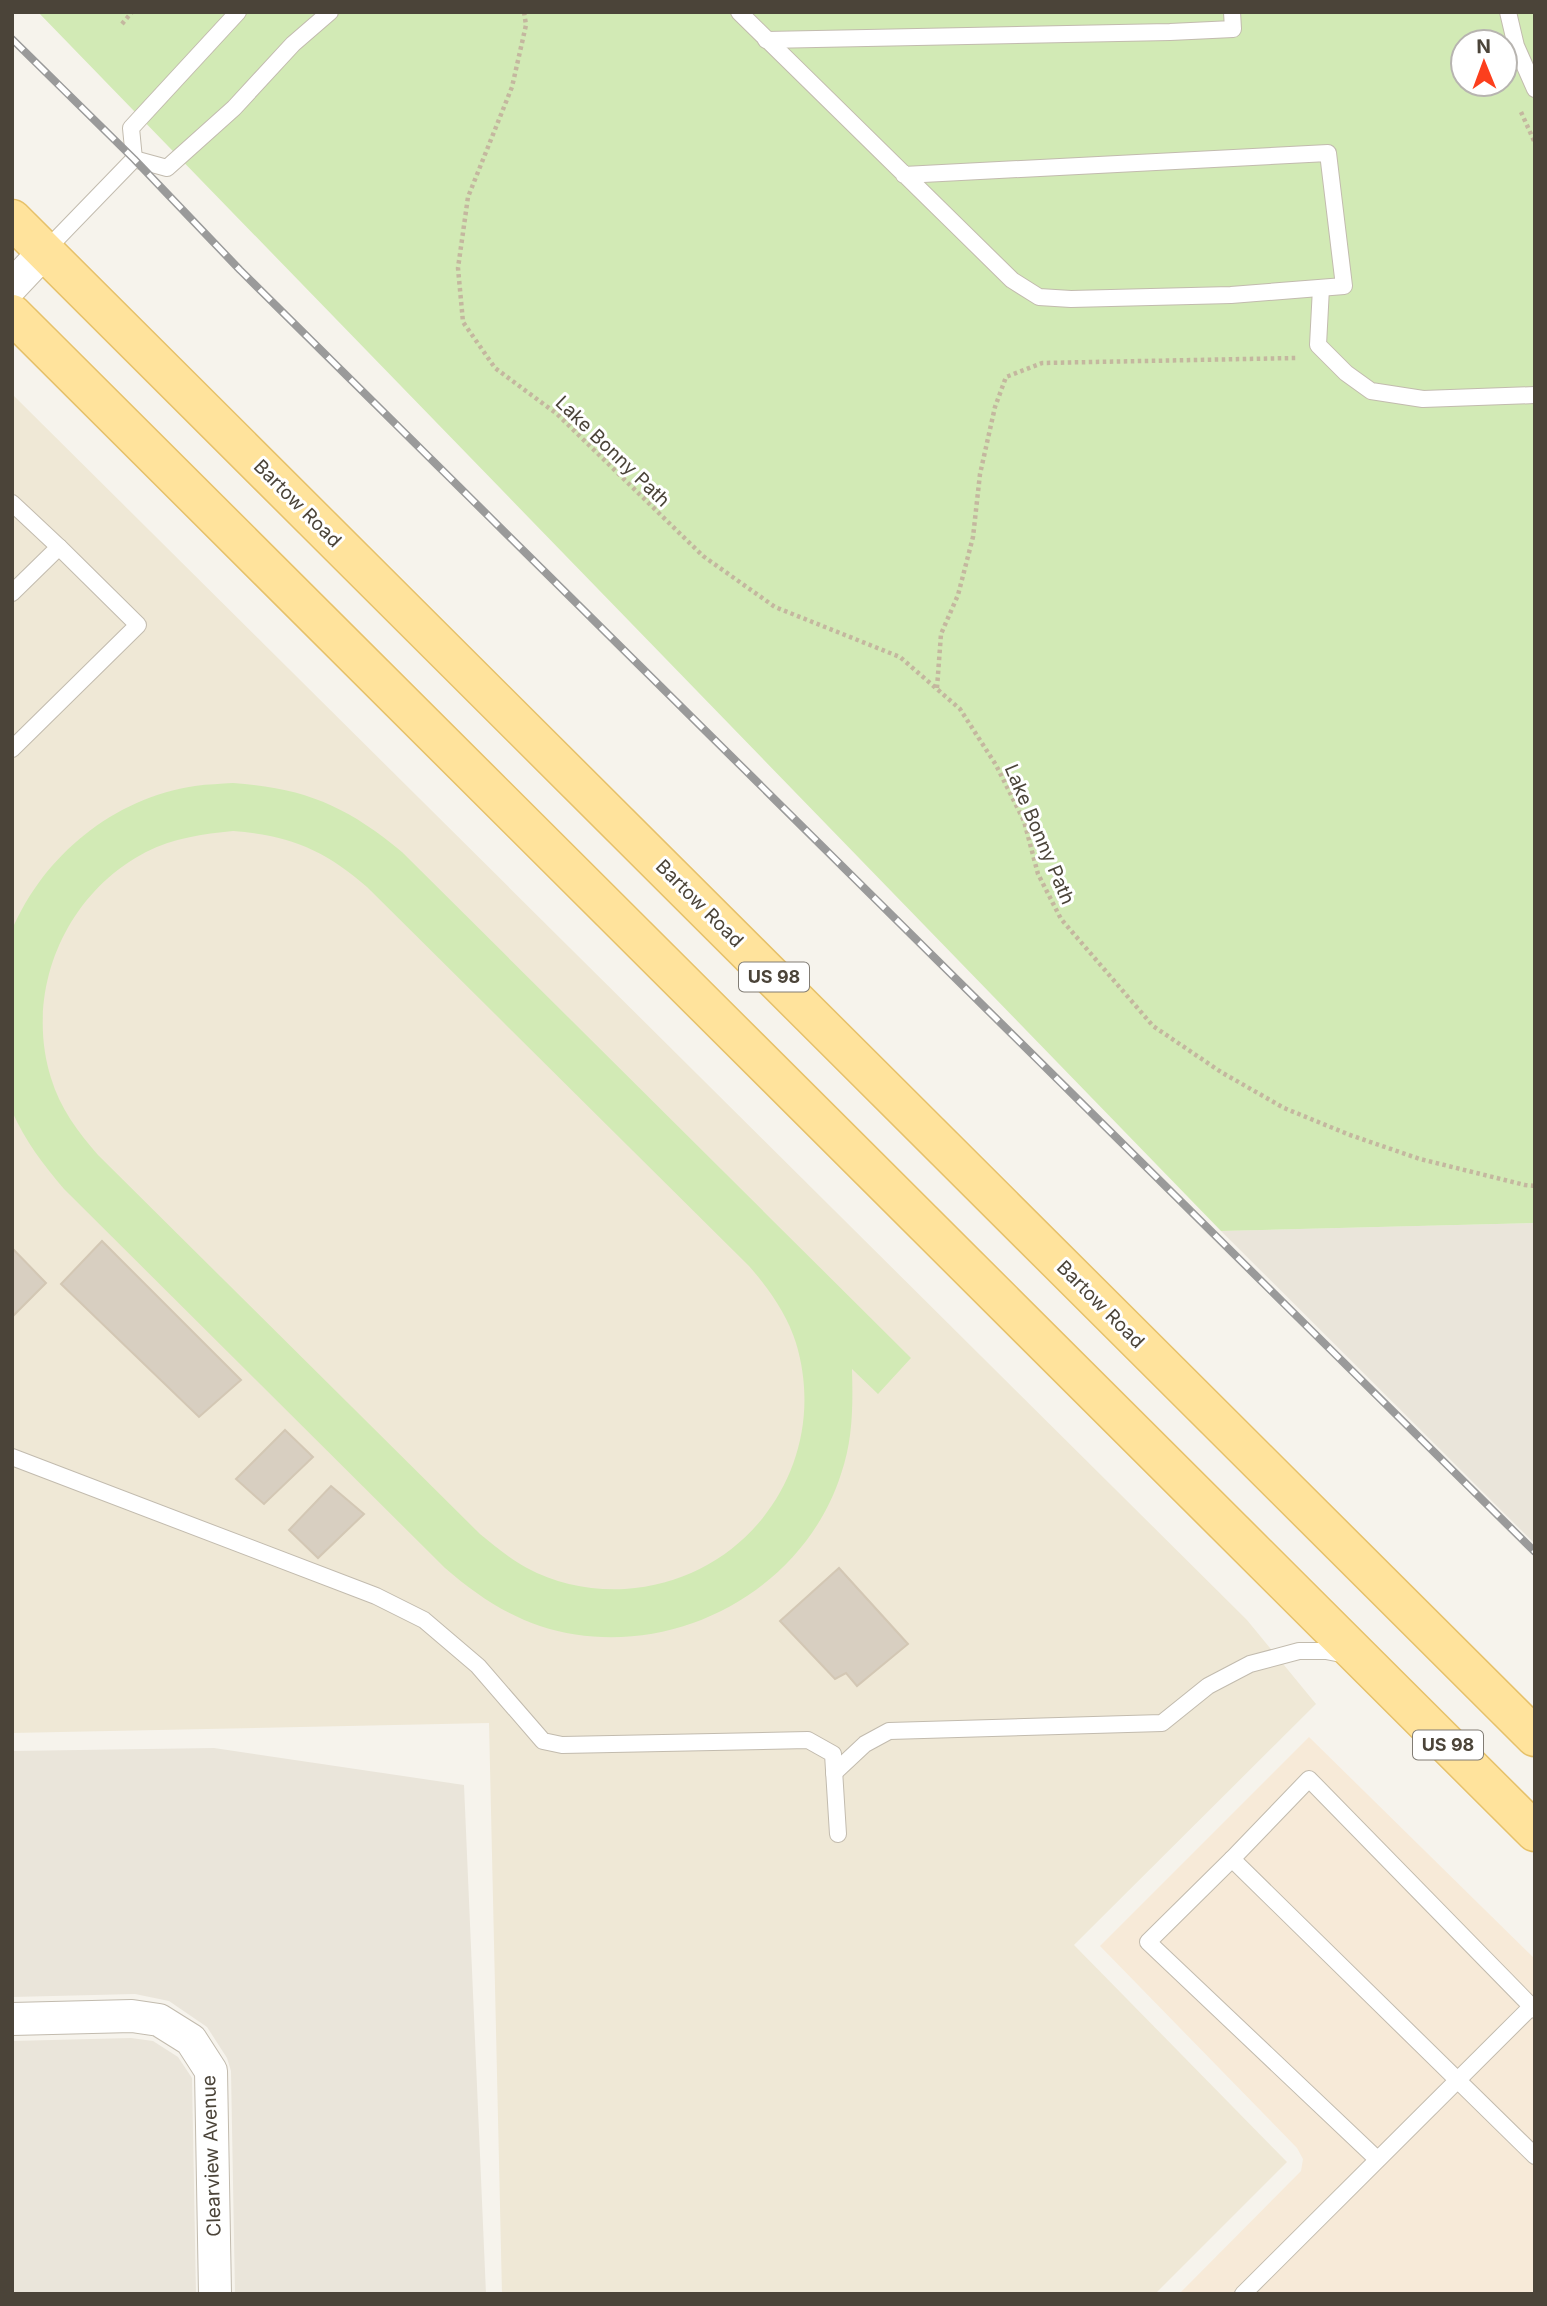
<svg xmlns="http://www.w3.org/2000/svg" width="1547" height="2306" viewBox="0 0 1547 2306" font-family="Inter,sans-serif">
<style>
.residential{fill:#eae5da}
.commercial{fill:#f7ead8}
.education{fill:#efe8d6}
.green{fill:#d2eab5;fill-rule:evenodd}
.building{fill:#d8cfc1;stroke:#d3c7b4;stroke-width:2}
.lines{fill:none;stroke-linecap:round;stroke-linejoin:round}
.service-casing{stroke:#c2bbae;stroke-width:18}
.minor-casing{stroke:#c2bbae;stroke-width:34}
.primary-casing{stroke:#e6c16a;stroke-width:41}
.path{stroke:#c4b79f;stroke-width:4.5;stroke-dasharray:3.5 3.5;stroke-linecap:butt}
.service{stroke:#fff;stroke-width:16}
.minor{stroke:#fff;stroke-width:32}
.primary{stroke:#ffe39c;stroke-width:38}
.rail-casing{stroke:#9a9a9a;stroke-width:8}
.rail{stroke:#fff;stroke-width:5;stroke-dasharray:16;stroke-linecap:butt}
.labels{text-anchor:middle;stroke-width:6;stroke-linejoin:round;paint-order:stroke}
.shield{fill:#fff;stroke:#817c74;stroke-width:2}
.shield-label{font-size:18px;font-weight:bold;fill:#4b4439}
.street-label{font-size:19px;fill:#4b4439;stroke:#fff}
</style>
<rect width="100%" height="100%" fill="#f6f3ec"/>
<g class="residential">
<path d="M1535,1223V1544L1221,1231Z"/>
<path d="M214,1748L464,1785L486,2294H235L231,2071L227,2058L207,2027L169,2001L135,1994L12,1997V1751Z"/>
<path d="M131,2038L153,2041L178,2057L192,2078L196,2294H12V2041Z"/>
</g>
<path class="commercial" d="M1309,1737L1535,1959V2294H1179L1301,2171L1303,2159L1297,2148L1100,1946Z"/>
<path class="education" d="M12,394L1247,1620L1316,1704L1074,1945L1287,2162L1155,2294H502L489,1723L12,1733Z"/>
<g class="green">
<path d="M38,12H1535V1223L1221,1231ZM1463,42H1505V84H1463Z"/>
<path d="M233,783C305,788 347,806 402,852L911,1358L878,1394L852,1369C853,1405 853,1440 841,1474C802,1596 662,1666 540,1626C504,1614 474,1593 445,1568L64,1189C43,1164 25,1141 12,1111V930C44,855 114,798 195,786C208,784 221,784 233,783ZM233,831C289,835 325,850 367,887L749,1266C769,1289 787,1314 796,1343C832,1462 749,1581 625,1589C592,1591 556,1584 527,1568C510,1559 495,1546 480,1534L98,1155C78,1132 60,1108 51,1078C24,991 65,894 146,852C173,838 203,834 233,831Z"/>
</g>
<g class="building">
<path d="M102,1241L241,1380L199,1417L61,1284Z"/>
<path d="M12,1248L46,1283L12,1317Z"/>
<path d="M285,1430L313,1457L264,1504L236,1479Z"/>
<path d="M331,1486L364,1514L318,1558L289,1530Z"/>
<path d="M839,1568L908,1644L857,1686L846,1673L835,1679L780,1621Z"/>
</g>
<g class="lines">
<g class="service-casing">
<g id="service">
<path d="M739,12L1012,280L1039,297L1071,299L1231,295L1344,286L1328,153L904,175"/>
<path d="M1508,12L1516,46L1535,89"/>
<path d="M766,40L1170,32L1233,29L1232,12"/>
<path d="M134,159L167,168L234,108L293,44L330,12"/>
<path d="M45,251L134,159L131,128L238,12"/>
<path d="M1321,288L1318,345L1346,373L1371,391L1423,399L1535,395"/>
<path d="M12,503L59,547L12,593"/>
<path d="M12,749L138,625L59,547"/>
<path d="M12,1457L376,1596L424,1620L478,1666L543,1741L562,1745L808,1740L833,1754L838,1834"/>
<path d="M834,1773L865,1744L889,1731L1162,1723L1208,1686L1250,1664L1299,1651H1326L1346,1655"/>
<path d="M1232,1859L1309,1779L1535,2010"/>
<path d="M1377,2159L1148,1942L1232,1859L1535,2156"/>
<path d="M1243,2294L1531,2007"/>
</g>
</g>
<g class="minor-casing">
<g id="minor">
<path d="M12,286L45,251"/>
<path d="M12,2019L132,2016L159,2020L191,2040L211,2071L215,2294"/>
</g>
</g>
<g class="primary-casing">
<g id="primary">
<path d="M12,219L1535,1737"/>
<path d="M12,314L1535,1832"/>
</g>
</g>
<g class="path">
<path d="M524,12L526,25L512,87L468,197L458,268L463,322L495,368L557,414L703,556L775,607L900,657L960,709L996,765L1024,821L1038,874L1061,919L1153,1026L1221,1072L1284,1108L1350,1135L1420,1159L1525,1185L1535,1186"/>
<path d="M122,24L132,12"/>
<path d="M1521,112L1535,143"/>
<path d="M937,688L941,634L958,595L973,537L980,474L995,407L1006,377L1042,363L1296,358"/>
</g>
<use href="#service" class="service"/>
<use href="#minor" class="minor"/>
<use href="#primary" class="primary"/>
<g class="rail-casing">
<path id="rail" d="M12,39L134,159L240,270L1535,1552"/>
</g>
<use href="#rail" class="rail"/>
</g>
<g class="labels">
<g class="shield">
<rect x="739" y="962.5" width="70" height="29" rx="5"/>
<rect x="1413" y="1730.5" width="70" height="29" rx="5"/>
</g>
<g class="shield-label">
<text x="774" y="983">US 98</text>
<text x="1448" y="1751">US 98</text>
</g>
<g class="street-label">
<text transform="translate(613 451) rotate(44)" y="7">Lake Bonny Path</text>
<text transform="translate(298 503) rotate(45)" y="7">Bartow Road</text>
<text transform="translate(1040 834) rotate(67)" y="7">Lake Bonny Path</text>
<text transform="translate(700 903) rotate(45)" y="7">Bartow Road</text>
<text transform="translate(1101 1304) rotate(45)" y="7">Bartow Road</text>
<text transform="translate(211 2156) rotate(-92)" y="7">Clearview Avenue</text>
</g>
</g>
<rect width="1547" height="2306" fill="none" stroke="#4b4439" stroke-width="28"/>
<g transform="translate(1484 63) rotate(359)"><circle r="33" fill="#ffffff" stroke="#b7b4b0" stroke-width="2"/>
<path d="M0-5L12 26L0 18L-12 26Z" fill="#fc3f1d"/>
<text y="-10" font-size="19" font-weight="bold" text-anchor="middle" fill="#4b4439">N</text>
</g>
</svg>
